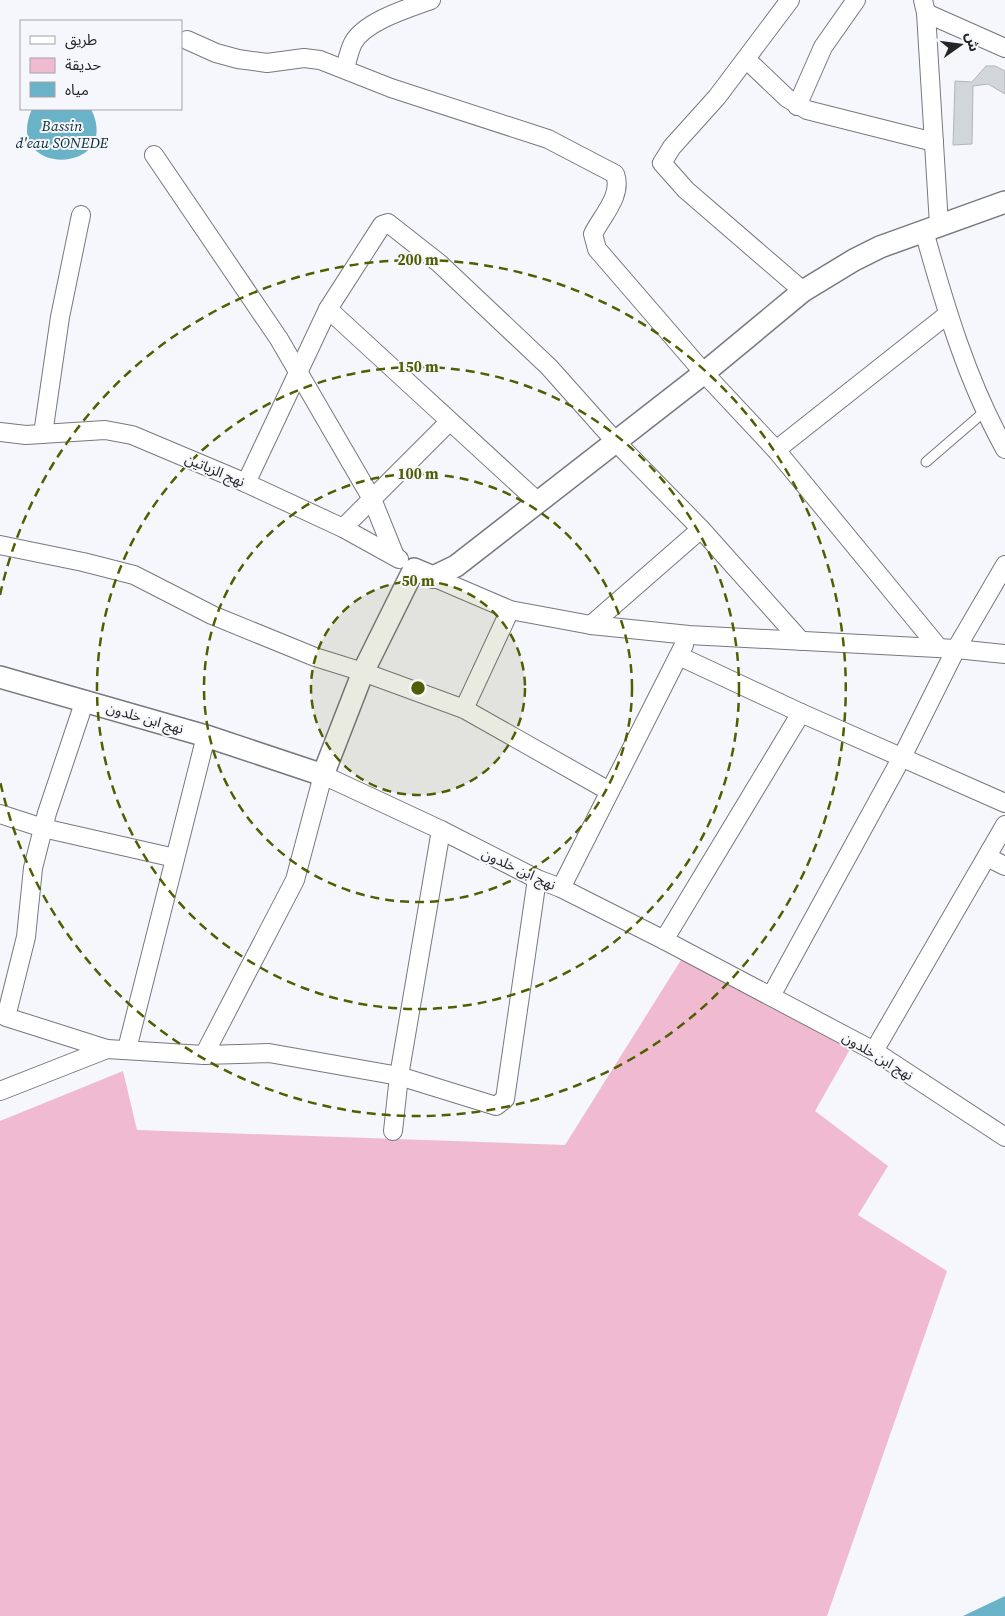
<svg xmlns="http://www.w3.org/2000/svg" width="1005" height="1616" viewBox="0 0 1005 1616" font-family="'Source Serif 4','Noto Sans Arabic',serif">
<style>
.green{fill:#f0bbd0}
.water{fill:#6ab2c8}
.building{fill:#d1d6db;stroke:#b2b6bc}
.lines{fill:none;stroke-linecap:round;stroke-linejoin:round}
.service-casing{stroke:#78787f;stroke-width:11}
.minor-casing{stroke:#78787f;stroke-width:20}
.tertiary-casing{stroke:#78787f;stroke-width:24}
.service{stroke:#fff;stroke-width:9}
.minor{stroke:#fff;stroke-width:18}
.tertiary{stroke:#fff;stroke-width:21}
.ring{fill:none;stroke:#505e00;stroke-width:2.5;stroke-dasharray:9 6}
.labels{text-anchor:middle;stroke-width:4;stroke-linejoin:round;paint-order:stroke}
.street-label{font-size:14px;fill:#252528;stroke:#f6f6fd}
.water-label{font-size:15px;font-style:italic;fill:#0b2f39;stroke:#f6f6fd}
.centre{fill:#505e00;stroke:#f6f6fd;stroke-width:2.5}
.ring-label{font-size:15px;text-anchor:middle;font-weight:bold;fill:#505e00;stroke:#f6f6fd;stroke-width:4;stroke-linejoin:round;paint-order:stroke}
</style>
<rect width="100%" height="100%" fill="#f6f6fd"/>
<path class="green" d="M691,944L853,1044L815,1111L888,1166L858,1215L947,1271L827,1616H0V1121L123,1071L137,1130L565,1145Z"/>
<g class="water">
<path d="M32,109H91C124,175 1,178 32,109Z"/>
<path d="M1005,1596V1616H963Z"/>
</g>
<path class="building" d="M986,66H995L1005,71V94L988,84L973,86L972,144L953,145L955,81L972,82Z"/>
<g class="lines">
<g class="service-casing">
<path id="service" d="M926,462L984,412"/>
</g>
<g class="minor-casing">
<g id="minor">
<path d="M790,0L717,97L672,147L662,163L686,190L803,291"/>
<path d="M923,0L926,13L939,225"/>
<path d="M926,13L1005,48"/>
<path d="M187,40L216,53L238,59L267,63L304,58L320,60L391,88L548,139L615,174C623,195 602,216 593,234L597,249L704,373L776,450L939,648"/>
<path d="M746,59L787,98L807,110L934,142"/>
<path d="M345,69C347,61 349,51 353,43C365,21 409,8 431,0"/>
<path d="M797,106L823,47L856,0"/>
<path d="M154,155L279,339L372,499L395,556"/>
<path d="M924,231C945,306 967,381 1005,449"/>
<path d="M328,309L537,501"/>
<path d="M0,432L26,435L105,430L132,435L246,483L343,528L399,559"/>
<path d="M43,434L60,317L81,215"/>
<path d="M776,450L948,314"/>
<path d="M246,483L328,309L382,225L388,223L439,263L549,367L615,441L701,529L801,641"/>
<path d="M343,528L449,422"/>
<path d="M0,545L83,562L134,575L212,615L315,657L363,672L464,709L609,791"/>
<path d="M433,577L510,610L591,625L689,635L956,649L1005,654"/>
<path d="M591,625L701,529"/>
<path d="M679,656L801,713L1005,803"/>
<path d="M85,700L47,813L33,868L26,937L6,1017L107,1049"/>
<path d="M464,709L510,610"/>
<path d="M0,814L43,828L175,858"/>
<path d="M987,857L1005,866"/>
<path d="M561,888L684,645"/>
<path d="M664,940L801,713"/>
<path d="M771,996L902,757L956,649L1005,565"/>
<path d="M127,1049L206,736"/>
<path d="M874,1051L1005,825"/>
<path d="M204,1055L295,880L323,775L441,830L537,879L561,888L664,940L874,1051L1005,1137"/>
<path d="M0,1091L107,1049L204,1055L269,1053L399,1076L496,1106L505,1099L537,879"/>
<path d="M393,1131L399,1076L441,830"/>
</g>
</g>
<g class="tertiary-casing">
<path id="tertiary" d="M0,677L206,736L323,775L363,672L414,569L433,577L456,566L704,373L803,291L854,260L880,247L1005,202"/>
</g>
<use href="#service" class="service"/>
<use href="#minor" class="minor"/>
<use href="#tertiary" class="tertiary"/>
</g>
<circle cx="418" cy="688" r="107" fill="#505e00" fill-opacity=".12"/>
<g class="ring">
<circle cx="418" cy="688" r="107"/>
<circle cx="418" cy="688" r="214"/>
<circle cx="418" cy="688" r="321"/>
<path d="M0 595A428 428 0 1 1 0 781"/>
</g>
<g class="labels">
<g class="street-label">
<text transform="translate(215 470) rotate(23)" y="5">نهج الزياتين</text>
<text transform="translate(145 718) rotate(16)" y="5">نهج ابن خلدون</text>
<text transform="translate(519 869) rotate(25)" y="5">نهج ابن خلدون</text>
<text transform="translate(878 1056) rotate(31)" y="5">نهج ابن خلدون</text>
</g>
<g class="water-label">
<text x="62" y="131">Bassin<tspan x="62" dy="17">d'eau SONEDE</tspan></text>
</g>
</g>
<circle cx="418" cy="688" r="8" class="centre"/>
<g class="ring-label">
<text x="418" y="265">200 m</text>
<text x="418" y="372">150 m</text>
<text x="418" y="479">100 m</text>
<text x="418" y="586">50 m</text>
</g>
<rect x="20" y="20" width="162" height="90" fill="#f6f6fd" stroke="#a2a2a8"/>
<rect x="30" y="36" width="25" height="8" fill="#ffffff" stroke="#a2a2a8"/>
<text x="65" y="45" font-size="15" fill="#252528">طريق</text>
<rect x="30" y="58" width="25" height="15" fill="#f0bbd0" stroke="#a2a2a8"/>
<text x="65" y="70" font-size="15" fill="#252528">حديقة</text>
<rect x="30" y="82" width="25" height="15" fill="#6ab2c8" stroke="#a2a2a8"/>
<text x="65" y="95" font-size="15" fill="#252528">مياه</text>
<g transform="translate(960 45) rotate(76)" stroke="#f6f6fd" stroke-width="4" paint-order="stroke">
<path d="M0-4L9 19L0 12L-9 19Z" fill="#252528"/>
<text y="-8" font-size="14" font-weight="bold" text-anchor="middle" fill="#252528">ش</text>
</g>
</svg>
